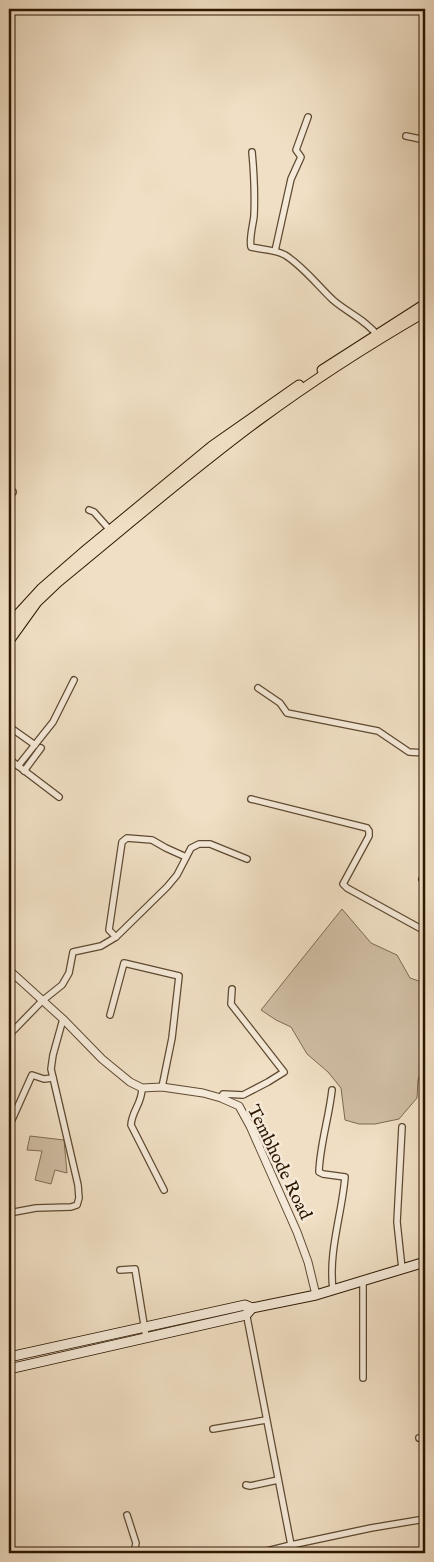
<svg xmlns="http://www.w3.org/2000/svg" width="434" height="1562" viewBox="0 0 434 1562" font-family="'IM FELL English',serif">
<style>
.green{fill:#cfbda3;stroke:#7e6a52}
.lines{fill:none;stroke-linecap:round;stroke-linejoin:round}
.minor-casing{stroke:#5e4931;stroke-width:8}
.tertiary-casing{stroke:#5e4931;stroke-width:9}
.secondary-casing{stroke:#2d1700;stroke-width:11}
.primary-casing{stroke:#2d1700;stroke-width:11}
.minor{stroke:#f5ead9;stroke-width:5.5}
.tertiary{stroke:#f5ead9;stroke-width:7}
.secondary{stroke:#f5ead9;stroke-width:9}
.primary{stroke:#f0dfc4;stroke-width:9}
.labels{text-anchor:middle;stroke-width:5;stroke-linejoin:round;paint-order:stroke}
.street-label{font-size:18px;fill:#2d1700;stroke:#f5ead9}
</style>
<rect width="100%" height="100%" fill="#f0dfc4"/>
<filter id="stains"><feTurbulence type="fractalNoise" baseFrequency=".004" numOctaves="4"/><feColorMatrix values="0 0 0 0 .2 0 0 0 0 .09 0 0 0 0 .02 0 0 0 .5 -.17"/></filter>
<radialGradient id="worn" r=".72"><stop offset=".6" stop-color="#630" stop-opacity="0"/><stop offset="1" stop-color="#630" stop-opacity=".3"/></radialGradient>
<g class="green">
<path d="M342,909L371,943L397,955L410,978L425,983V1059L418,1080L417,1098L399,1119L375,1124H359L345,1120L341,1088L328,1072L307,1054L291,1027L276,1020L261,1010Z"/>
<path d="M30,1136L64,1140L67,1173L55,1170L51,1184L35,1180L42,1151L27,1150Z"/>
</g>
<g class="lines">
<g class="minor-casing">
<g id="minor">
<path d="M406,136L425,140"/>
<path d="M252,152C254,173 255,194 254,216C253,225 249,239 251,247C263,250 274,249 285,255C304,267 317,285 333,300C348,313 366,320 378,336"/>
<path d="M275,251L291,179L301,157L296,150L308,117"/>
<path d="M9,492H13"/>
<path d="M89,510L94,512L110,530"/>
<path d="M258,688L280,703L287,713L378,731L409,752L425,753"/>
<path d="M9,728H11L35,745"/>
<path d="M9,759L59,797"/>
<path d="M18,766L53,722L74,680"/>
<path d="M24,771L41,748"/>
<path d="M251,799L367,828L369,831V836L343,884L347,888L425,931"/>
<path d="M422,879L425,873"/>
<path d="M116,937L109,930L122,842L127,838L152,840L166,848L186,857"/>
<path d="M110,1015L124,963L179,976L172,1038L162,1087"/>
<path d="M9,1035L42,1001L62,985L69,973L73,952L101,946L116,937L167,887L177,875L191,848L199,844H210L247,859"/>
<path d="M142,1088C142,1104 132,1110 131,1125L164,1190"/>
<path d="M332,1090C329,1118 320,1144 319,1172L323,1174L345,1177C342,1214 328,1252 333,1290"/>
<path d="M221,1098L223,1094L243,1095L268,1082L284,1072L231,1004L232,989"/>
<path d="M10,1124L32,1075L44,1079L53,1078"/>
<path d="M9,1213L36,1208L71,1207L77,1205L79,1198L78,1185L51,1069L53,1055L63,1019"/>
<path d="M423,1263L425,1272"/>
<path d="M402,1269L397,1222L402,1127"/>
<path d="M120,1270L135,1269L146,1337"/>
<path d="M246,1312L291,1545L259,1553"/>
<path d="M363,1378V1281"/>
<path d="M213,1429L266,1420"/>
<path d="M419,1438L425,1437"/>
<path d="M246,1485L250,1486L278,1480"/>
<path d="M127,1515L136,1543L134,1553"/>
<path d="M291,1545L371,1528L425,1519"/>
<path d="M9,1553V1536"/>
</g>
</g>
<g class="tertiary-casing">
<path id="tertiary" d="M9,970L63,1019L102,1059L130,1082L142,1088L162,1087L203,1093L221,1098L239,1106L250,1126L297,1232L308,1262L316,1295"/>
</g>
<g class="secondary-casing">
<g id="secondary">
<path d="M9,1357L245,1305L252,1308L316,1295L425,1262"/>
<path d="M9,1369L246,1315L252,1308"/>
</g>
</g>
<g class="primary-casing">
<g id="primary">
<path d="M322,370L425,304"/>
<path d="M9,628L19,613L41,589L87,549L212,446L299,385"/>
<path d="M9,641L37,602L58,582C124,528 190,471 259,420C312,381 368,345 425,312"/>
</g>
</g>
<use href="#minor" class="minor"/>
<use href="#tertiary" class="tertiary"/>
<use href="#secondary" class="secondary"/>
<use href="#primary" class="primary"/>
</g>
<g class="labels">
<g class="street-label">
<text transform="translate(280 1162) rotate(64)" y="6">Tembhode Road</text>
</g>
</g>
<rect width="434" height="1562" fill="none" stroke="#f0dfc4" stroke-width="30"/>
<rect x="10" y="10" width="414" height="1542" fill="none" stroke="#2d1700" stroke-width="2.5"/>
<rect x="15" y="15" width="404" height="1532" fill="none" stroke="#2d1700"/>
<rect width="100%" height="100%" filter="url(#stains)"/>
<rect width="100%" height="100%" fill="url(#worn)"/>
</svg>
